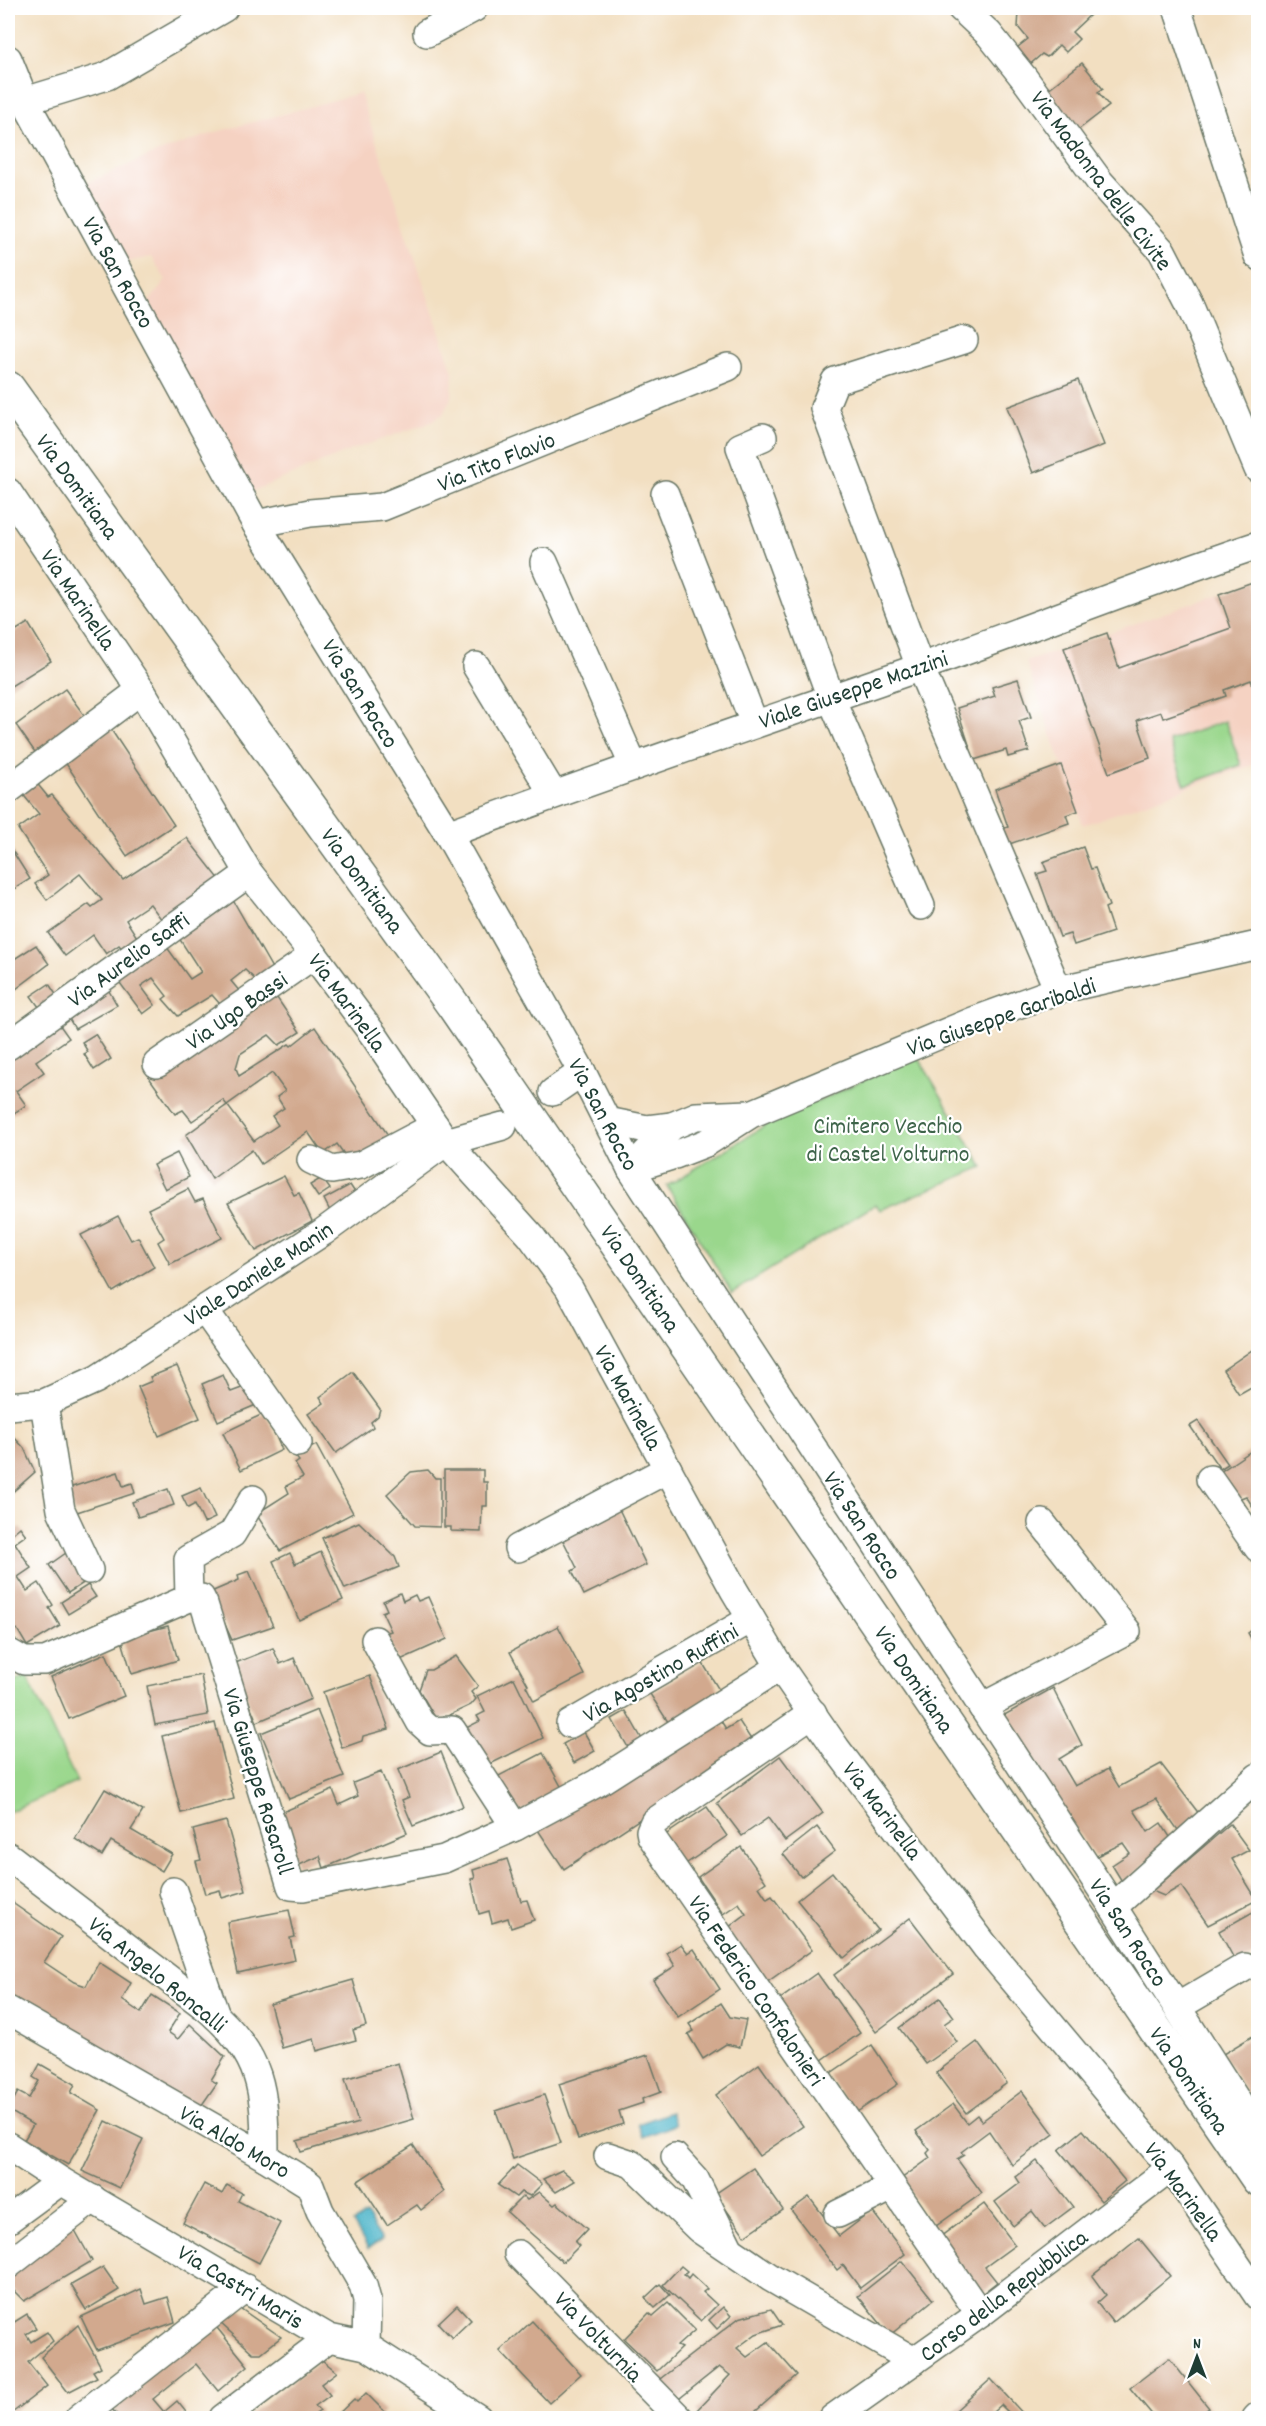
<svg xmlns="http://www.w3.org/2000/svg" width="1266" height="2426" viewBox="0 0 1266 2426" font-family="Dekko,sans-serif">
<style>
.built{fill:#f5d2c2}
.green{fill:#9ad78c;stroke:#5c8a60;stroke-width:1.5}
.water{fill:#49b3c8;stroke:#34787e;stroke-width:1.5}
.building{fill:#d2a98e;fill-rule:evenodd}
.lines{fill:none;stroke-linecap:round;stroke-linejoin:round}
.street-casing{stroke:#697665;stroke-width:30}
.secondary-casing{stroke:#697665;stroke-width:36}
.street{stroke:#fff;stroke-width:27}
.secondary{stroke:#fff;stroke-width:33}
.labels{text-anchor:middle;stroke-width:4.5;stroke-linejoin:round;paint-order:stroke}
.street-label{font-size:24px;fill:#1f3d34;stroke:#fff}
.park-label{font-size:24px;fill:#3e644a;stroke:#fff}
</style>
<rect width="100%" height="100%" fill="#fff"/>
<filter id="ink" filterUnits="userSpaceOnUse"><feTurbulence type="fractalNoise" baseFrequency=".0167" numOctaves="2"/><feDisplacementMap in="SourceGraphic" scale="12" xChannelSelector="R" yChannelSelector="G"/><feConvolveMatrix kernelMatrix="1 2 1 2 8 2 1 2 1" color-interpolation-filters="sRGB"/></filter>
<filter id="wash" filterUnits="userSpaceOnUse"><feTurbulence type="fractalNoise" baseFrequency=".008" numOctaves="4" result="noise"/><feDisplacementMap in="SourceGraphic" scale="24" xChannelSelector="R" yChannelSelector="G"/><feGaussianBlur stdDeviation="1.35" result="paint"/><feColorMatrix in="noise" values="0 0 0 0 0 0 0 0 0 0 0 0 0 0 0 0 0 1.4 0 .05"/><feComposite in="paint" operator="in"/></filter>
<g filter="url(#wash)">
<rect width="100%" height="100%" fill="#f2dfc1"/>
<g class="built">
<path d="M360,93L453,372L452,396L443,414L428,423L354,449L248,493L148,303L166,280L151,257L126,262L83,185L156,153L220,131Z"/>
<path d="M1258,580V763L1083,825L1026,662Z"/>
</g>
<g class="green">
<path d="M1225,721L1241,765L1185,785L1169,741Z"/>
<path d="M917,1055L983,1167L880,1210L876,1204L732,1293L667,1186L811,1097L817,1102Z"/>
<path d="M27,1677L77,1782L8,1812V1684Z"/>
</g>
<g class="water">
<path d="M671,2112L675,2125L643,2137L638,2124Z"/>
<path d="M366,2215L382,2240L368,2249L353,2223Z"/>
</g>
<g id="blocks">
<g class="building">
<path d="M1023,8H1084L1092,13L1072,32L1079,39L1066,52L1059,45L1047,57L1042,54L1027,67L1013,51L1028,39L1018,27L1019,12Z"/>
<path d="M1082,63L1103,89L1098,92L1109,106L1078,130L1047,90Z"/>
<path d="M1078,380L1104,445L1033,473L1007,407Z"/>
<path d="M1258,580V700L1251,680L1224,690L1226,696L1163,718L1161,712L1137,720L1150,758L1109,773L1064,648L1107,633L1119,668L1231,628L1219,594Z"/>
<path d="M28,623L51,661L8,688V635Z"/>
<path d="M1018,679L1031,717L1019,721L1029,751L1008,757L1006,750L974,760L957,708L995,696L992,687Z"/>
<path d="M65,689L87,719L37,755L16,725Z"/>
<path d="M110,728L174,825L127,856L63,759Z"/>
<path d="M1061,765L1078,811L1066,815L1069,823L1001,847L996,831L1008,827L995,789Z"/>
<path d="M35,781L48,797L52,795L123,880L187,838L221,881L165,924L150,904L126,920L140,942L125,952L119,945L106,954L93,935L65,956L48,933L89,904L92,907L102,900L80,874L47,900L35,884L48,875L18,829L39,814L21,792Z"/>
<path d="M8,844L30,879L8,893Z"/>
<path d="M1083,847L1091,869L1095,868L1109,906L1105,908L1113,932L1074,945L1070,934L1060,937L1037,874L1047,871L1043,862Z"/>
<path d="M230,895L273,970L257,981L245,970L231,981L246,999L227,1012L212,995L178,1016L163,999L167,996L153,978L141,986L155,1005L143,1014L114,975L161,939L190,979L201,972L175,932Z"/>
<path d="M36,945L49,964L8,995V963Z"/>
<path d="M49,984L59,999L42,1011L31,996Z"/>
<path d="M105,984L117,1005L75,1029L63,1008Z"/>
<path d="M273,992L300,1032L279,1045L269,1035L240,1054L236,1068L239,1076L289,1044L291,1046L315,1027L390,1138L351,1164L337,1144L323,1154L308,1132L261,1164L252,1150L212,1179L186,1135L227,1105L223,1100L192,1121L183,1110L175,1114L148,1076ZM272,1073L285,1091L277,1097L284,1108L272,1116L278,1125L254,1141L227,1105Z"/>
<path d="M54,1017L69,1038L36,1061L44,1072L16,1091L26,1105L8,1117V1050Z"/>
<path d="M95,1034L111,1059L94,1070L84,1054L88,1052L82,1042Z"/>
<path d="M177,1153L189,1177L165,1189L153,1165Z"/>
<path d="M284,1176L294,1195L299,1193L312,1221L256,1251L228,1203Z"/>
<path d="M322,1178L330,1189L318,1197L310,1185Z"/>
<path d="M350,1185L358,1197L331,1213L324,1199Z"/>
<path d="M188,1189L195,1202L203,1199L222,1238L170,1264L158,1242L164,1238L148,1209Z"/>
<path d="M118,1216L131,1240L138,1237L154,1267L113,1292L81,1235Z"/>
<path d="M1258,1346V1394L1253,1386L1239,1394L1223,1370Z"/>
<path d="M177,1366L200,1418L159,1436L138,1387L152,1381L150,1377Z"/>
<path d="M353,1372L380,1409L378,1416L371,1422L373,1427L336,1453L308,1414L324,1403L320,1397Z"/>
<path d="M223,1375L231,1392L247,1386L256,1405L218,1421L202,1384Z"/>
<path d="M265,1413L282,1450L241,1470L223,1433Z"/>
<path d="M1198,1421L1228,1464L1220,1469L1190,1426Z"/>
<path d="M13,1436L24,1448L35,1472L8,1496V1443Z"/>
<path d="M316,1445L353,1513L280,1551L256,1514L289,1493L286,1486L303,1477L295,1464L299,1461L295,1456Z"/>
<path d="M1257,1447L1258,1449V1515L1246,1496L1238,1499L1220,1472Z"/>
<path d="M428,1470L435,1478H440V1527L415,1526L387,1494L411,1472Z"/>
<path d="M444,1470H483V1482H487V1506H482L481,1532L451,1531V1527H444Z"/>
<path d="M118,1472L123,1486L132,1483L135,1493L74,1513L66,1489Z"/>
<path d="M201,1488L215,1518L204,1523L195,1504L188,1508L182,1496Z"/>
<path d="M168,1489L174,1505L138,1517L132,1502Z"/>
<path d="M617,1505L646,1565L584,1595L572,1571L577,1568L560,1534Z"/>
<path d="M359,1522L395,1557L399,1567L345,1589L322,1538Z"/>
<path d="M20,1527L26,1535L15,1543L31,1568L18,1577L27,1591L39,1583L53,1605L49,1608L60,1626L27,1646L17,1629L11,1633L8,1628V1537Z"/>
<path d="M321,1552L343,1600L299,1620L273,1561L290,1553L295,1564Z"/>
<path d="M66,1553L85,1582L68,1593L49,1565Z"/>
<path d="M249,1571L273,1626L232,1640L223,1620L214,1622L204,1595L239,1580L238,1575Z"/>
<path d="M88,1585L96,1597L68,1614L61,1602Z"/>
<path d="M400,1593L403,1601L415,1595L418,1601L428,1597L447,1639L398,1661L385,1633L391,1631L382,1612L387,1610L383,1601Z"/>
<path d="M168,1626L178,1660L132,1674L120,1634L144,1627L145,1632Z"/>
<path d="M558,1626L584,1675L534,1701L526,1686L528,1685L510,1652Z"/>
<path d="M1258,1626V1650L1248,1633Z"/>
<path d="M273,1648L280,1664L294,1658L311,1699L257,1722L233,1664Z"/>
<path d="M106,1653L124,1696L69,1719L51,1677Z"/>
<path d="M456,1656L478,1686L471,1692L476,1699L471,1705L437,1721L419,1690L426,1670H431Z"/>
<path d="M702,1662L721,1693L670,1725L650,1694Z"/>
<path d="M201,1675L208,1715L155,1725L147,1686Z"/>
<path d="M370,1676L389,1729L363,1736L362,1741L342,1748L323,1692Z"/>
<path d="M514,1678L543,1738L480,1769L462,1730L480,1721L477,1716L485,1712L477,1696Z"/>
<path d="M1053,1688L1082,1745L1059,1759L1075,1786L1108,1769L1119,1787L1161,1764L1200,1815L1180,1833L1156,1799L1134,1810L1148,1832L1161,1823L1172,1840L1123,1883L1112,1865L1130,1853L1123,1843L1095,1857L999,1718Z"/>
<path d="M317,1710L344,1777L289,1799L261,1733Z"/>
<path d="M626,1711L643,1741L629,1749L612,1719Z"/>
<path d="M716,1713L726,1729L739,1721L754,1744L564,1869L538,1830Z"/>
<path d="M215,1723L234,1799L181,1813L162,1736Z"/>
<path d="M584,1732L595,1751L574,1763L563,1744Z"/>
<path d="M441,1752L463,1806L413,1826L402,1800L409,1797L398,1770Z"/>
<path d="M543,1753L563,1790L511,1817L491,1780Z"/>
<path d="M780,1756L823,1813L785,1841L768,1818L742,1836L717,1803Z"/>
<path d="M381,1772L407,1833L324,1868L320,1856L297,1866L276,1815L333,1790L339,1805L358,1796L353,1783Z"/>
<path d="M105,1789L143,1811L131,1830L172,1854L162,1871L111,1841L102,1856L75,1839Z"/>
<path d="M707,1807L727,1836L681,1867L661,1838Z"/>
<path d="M226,1821L246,1891L222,1898L220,1890L205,1894L196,1861L201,1860L193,1830Z"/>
<path d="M1230,1824L1249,1850L1232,1859L1257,1900L1208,1925L1181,1886L1164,1896L1152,1891Z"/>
<path d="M817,1827L835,1851L801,1877L783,1854Z"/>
<path d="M741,1847L766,1882L759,1887L767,1899L772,1896L812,1950L763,1985L724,1931L746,1914L739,1903L723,1914L698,1877Z"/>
<path d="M507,1859L521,1901L527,1900L534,1920L511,1928L508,1918L492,1923L489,1911L479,1914L471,1879L475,1878L473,1870Z"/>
<path d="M832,1872L878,1930L844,1958L797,1900Z"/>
<path d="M10,1896L14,1904L61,1937L44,1962L74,1982L86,1986L99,1962L131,1983L122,2000L141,2013L152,1995L180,2013L168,2032L178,2039L190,2024L225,2057L211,2080L217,2083L197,2112L38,2017L8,1996V1898Z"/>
<path d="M1258,1909V1953L1237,1964L1219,1931Z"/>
<path d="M289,1910L295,1937L290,1938L295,1960L238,1973L227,1922Z"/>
<path d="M910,1918L953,1974L876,2032L834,1975Z"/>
<path d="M681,1944L688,1953L694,1949L720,1989L678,2017L653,1980L675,1966L667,1953Z"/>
<path d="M817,1973L860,2033L822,2060L779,2000Z"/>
<path d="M353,1980L366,2026L353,2030L356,2040L317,2051L314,2039L282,2048L270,2004Z"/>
<path d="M940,1998L954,2017L944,2024L957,2042L926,2064L899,2028Z"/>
<path d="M721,2003L730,2017L746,2020L740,2047L726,2044L703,2059L688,2034L694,2031L689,2024Z"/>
<path d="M1256,2034L1258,2038V2100L1253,2103L1223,2054Z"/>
<path d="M977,2042L1007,2083L966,2113L936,2073Z"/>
<path d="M872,2045L898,2084L854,2114L828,2075Z"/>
<path d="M648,2055L661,2092L642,2099L643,2103L619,2111L623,2124L578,2139L559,2084Z"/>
<path d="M398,2063L414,2119L301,2152L297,2141L358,2123L345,2079Z"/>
<path d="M40,2064L75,2084L71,2093L100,2110L68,2165L24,2140L33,2125L8,2110L18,2092L29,2098L39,2081L33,2077Z"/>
<path d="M759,2064L803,2126L759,2156L716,2095Z"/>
<path d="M1022,2091L1054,2134L1012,2165L989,2131L961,2152L964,2155L957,2159L982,2193L936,2226L901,2179L930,2158L927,2153L930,2150L916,2131L953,2104L967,2123L977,2115L982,2121Z"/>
<path d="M544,2095L561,2143L513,2159L496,2111Z"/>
<path d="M106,2121L143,2139L120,2188L82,2171Z"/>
<path d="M1083,2130L1125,2181L1101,2201L1059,2150Z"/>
<path d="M413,2145L444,2192L421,2210L417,2205L387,2225L358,2181Z"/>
<path d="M1037,2161L1073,2207L1045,2228L1032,2211L1013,2226L995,2202L1020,2183L1016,2177Z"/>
<path d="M517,2165L542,2184L530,2196L521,2192L516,2197L498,2185Z"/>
<path d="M753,2168L783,2210L745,2236L715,2194Z"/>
<path d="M562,2170L575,2181L556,2192L543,2179Z"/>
<path d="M204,2184L222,2194L227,2185L242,2193L238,2201L280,2223L259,2263L183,2223Z"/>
<path d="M539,2192L554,2205L557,2203L587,2229L575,2242L579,2246L563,2262L507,2212L523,2196L527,2200Z"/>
<path d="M809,2197L839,2236L872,2211L905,2254L860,2288L843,2265L837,2270L791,2210Z"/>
<path d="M984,2204L1015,2245L985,2267L997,2282L979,2296L936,2240Z"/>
<path d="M71,2223L92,2261L24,2301L8,2285V2273Z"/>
<path d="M1139,2238L1170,2276L1113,2323L1097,2303L1106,2295L1092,2276Z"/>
<path d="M902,2261L933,2300L890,2335L858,2296Z"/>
<path d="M681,2266L687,2271L684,2274L688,2278L691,2274L707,2289L703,2292L717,2305L701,2321L663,2285Z"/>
<path d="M103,2267L119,2290L86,2310L71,2285Z"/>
<path d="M660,2284L670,2295L655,2308L645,2298Z"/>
<path d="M141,2289L146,2304L168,2297L175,2322L97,2350L81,2317Z"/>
<path d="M668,2303L695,2330L677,2346L681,2348L657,2371L624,2339L649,2313L653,2316Z"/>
<path d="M234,2304L281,2337L261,2353H253L217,2320Z"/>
<path d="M457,2305L471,2320L452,2338L438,2323Z"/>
<path d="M723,2307L731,2316L717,2329L709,2320Z"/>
<path d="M771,2309L782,2325L756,2334L737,2348L747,2357L768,2342L797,2375L748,2418H703L696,2411L730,2375L719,2367L675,2402L656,2382L739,2318Z"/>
<path d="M27,2314L36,2328L26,2334L31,2342L47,2332L53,2341L28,2362L47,2386L12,2413L8,2406V2358L13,2353L8,2344V2326Z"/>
<path d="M209,2318L248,2366L218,2391L196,2364L153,2399L164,2412L177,2401L186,2412L178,2418H149L146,2414L140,2418H120L110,2407Z"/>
<path d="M532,2321L581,2374L549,2403L500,2351Z"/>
<path d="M78,2325L101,2367L93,2371L97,2377L68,2392L41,2357Z"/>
<path d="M1169,2358L1209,2408L1195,2418H1155L1130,2388Z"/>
<path d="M322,2360L337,2372L321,2384L330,2395L315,2406L320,2411L310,2418H246Z"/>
<path d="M991,2379L1027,2418H1007L1011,2415L1001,2405L993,2412L999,2418H947Z"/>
<path d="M366,2393L385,2412L378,2418H334L354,2399L357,2402Z"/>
</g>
</g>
</g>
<g filter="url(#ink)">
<use href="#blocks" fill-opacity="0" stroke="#697665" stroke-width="1.5"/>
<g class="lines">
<g class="street-casing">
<g id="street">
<path d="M961,8L989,34L1024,78L1100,182L1162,251L1189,303L1258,469"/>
<path d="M1177,8L1258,256"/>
<path d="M427,33L474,8"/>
<path d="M8,59L25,101L256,524L448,834L582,1072L631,1169L1113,1907L1258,2134"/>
<path d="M25,101L107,76L224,8"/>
<path d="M964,340L835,381L824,408L920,667L1058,990"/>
<path d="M763,437L740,447L831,698L921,906"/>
<path d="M8,492L141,690L249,873L314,955L375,1037L446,1142L531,1236L569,1288L734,1590L780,1667L836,1748L985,1946L1171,2168L1258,2296"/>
<path d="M665,494L754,723"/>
<path d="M256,524L310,513L382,507L728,367"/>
<path d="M544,562L633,765"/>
<path d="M476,666L553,794"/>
<path d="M8,790L141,690"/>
<path d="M448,834C604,775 761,723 918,668C1032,628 1144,583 1258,545"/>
<path d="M8,1046L249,873"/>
<path d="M157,1064L314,955"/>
<path d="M553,1092L582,1072"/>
<path d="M607,1121L647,1129L672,1126"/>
<path d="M311,1160L332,1170L361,1165L435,1126"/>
<path d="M632,1168L672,1126L696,1116L750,1114"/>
<path d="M631,1169L675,1155L706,1143L751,1114L973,1021L1058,990L1258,945"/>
<path d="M204,1309L298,1443"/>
<path d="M44,1403L61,1510L89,1570"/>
<path d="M8,1406L44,1403L97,1379L323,1232L446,1142L503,1126"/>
<path d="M1210,1479L1258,1548"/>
<path d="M518,1548L668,1469"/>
<path d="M189,1598L188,1559L232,1534L253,1499"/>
<path d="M375,1640L420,1722L430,1731L452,1730L515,1827"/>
<path d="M8,1652L24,1661H45L189,1598H201L204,1604L291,1886L303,1887L444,1859L515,1827L597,1783L780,1667"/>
<path d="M982,1707L1127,1631L1042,1523"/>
<path d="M813,1713L654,1822L650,1831L651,1836L980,2314"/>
<path d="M570,1724L751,1619"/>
<path d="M8,1856L208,2009C263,2057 265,2089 265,2157"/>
<path d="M173,1891L216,2016"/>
<path d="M1113,1907L1258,1777"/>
<path d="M1177,2007L1245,1967"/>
<path d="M8,2010L265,2157L310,2185L320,2211L363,2285L367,2300L366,2346"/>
<path d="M8,2146L61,2181L329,2338L366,2346L478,2418"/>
<path d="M608,2156L632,2164L699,2229L771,2278L914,2361"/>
<path d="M675,2157L695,2179L728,2246"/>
<path d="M838,2214L892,2187"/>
<path d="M8,2220L61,2181"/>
<path d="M518,2254L679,2418"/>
<path d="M8,2265L93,2199"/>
<path d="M79,2418L245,2288"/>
<path d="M223,2418L329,2338"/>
<path d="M833,2418L980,2314L1171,2168"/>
<path d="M1256,2418L1258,2416"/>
</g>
</g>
<g class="secondary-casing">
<path id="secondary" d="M8,388L453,1005L1258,2179"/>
</g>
<use href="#street" class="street"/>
<use href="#secondary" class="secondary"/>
</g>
</g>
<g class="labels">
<g class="street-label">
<text transform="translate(1102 180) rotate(53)" y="8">Via Madonna delle Civite</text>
<text transform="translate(119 272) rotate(61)" y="8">Via San Rocco</text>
<text transform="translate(496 461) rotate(-22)" y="8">Via Tito Flavio</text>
<text transform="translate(78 486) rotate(54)" y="8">Via Domitiana</text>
<text transform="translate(79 599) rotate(56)" y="8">Via Marinella</text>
<text transform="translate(853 689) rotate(-19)" y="8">Viale Giuseppe Mazzini</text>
<text transform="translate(361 693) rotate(58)" y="8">Via San Rocco</text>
<text transform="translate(363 880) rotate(54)" y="8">Via Domitiana</text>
<text transform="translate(128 959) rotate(-36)" y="8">Via Aurelio Saffi</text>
<text transform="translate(348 1002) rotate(54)" y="8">Via Marinella</text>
<text transform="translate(236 1010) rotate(-35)" y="8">Via Ugo Bassi</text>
<text transform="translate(1001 1016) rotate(-19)" y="8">Via Giuseppe Garibaldi</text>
<text transform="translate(604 1114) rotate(62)" y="8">Via San Rocco</text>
<text transform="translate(258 1273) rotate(-33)" y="8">Viale Daniele Manin</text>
<text transform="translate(641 1278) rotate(56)" y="8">Via Domitiana</text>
<text transform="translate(629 1397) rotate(61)" y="8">Via Marinella</text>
<text transform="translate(863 1525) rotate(57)" y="8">Via San Rocco</text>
<text transform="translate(660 1672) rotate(-30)" y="8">Via Agostino Ruffini</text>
<text transform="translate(915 1679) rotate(56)" y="8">Via Domitiana</text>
<text transform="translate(259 1781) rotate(73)" y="8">Via Giuseppe Rosaroll</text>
<text transform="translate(883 1810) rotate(53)" y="8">Via Marinella</text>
<text transform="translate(1129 1932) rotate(57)" y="8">Via San Rocco</text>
<text transform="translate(158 1974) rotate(39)" y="8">Via Angelo Roncalli</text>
<text transform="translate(757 1990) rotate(56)" y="8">Via Federico Confalonieri</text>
<text transform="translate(1190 2080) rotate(56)" y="8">Via Domitiana</text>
<text transform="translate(235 2141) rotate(30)" y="8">Via Aldo Moro</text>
<text transform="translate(1184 2191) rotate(54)" y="8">Via Marinella</text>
<text transform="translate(241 2286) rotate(31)" y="8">Via Castri Maris</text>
<text transform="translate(1003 2295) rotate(-37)" y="8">Corso della Repubblica</text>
<text transform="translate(599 2336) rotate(46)" y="8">Via Volturnia</text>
</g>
<g class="park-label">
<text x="888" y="1133">Cimitero Vecchio<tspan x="888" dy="28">di Castel Volturno</tspan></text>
</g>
</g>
<rect width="1266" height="2426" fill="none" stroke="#fff" stroke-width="30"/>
<g transform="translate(1197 2357)" stroke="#ffffff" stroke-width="4.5" paint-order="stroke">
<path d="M0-4.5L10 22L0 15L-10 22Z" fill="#1f3d34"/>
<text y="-9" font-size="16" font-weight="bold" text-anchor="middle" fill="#1f3d34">N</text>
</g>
</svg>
